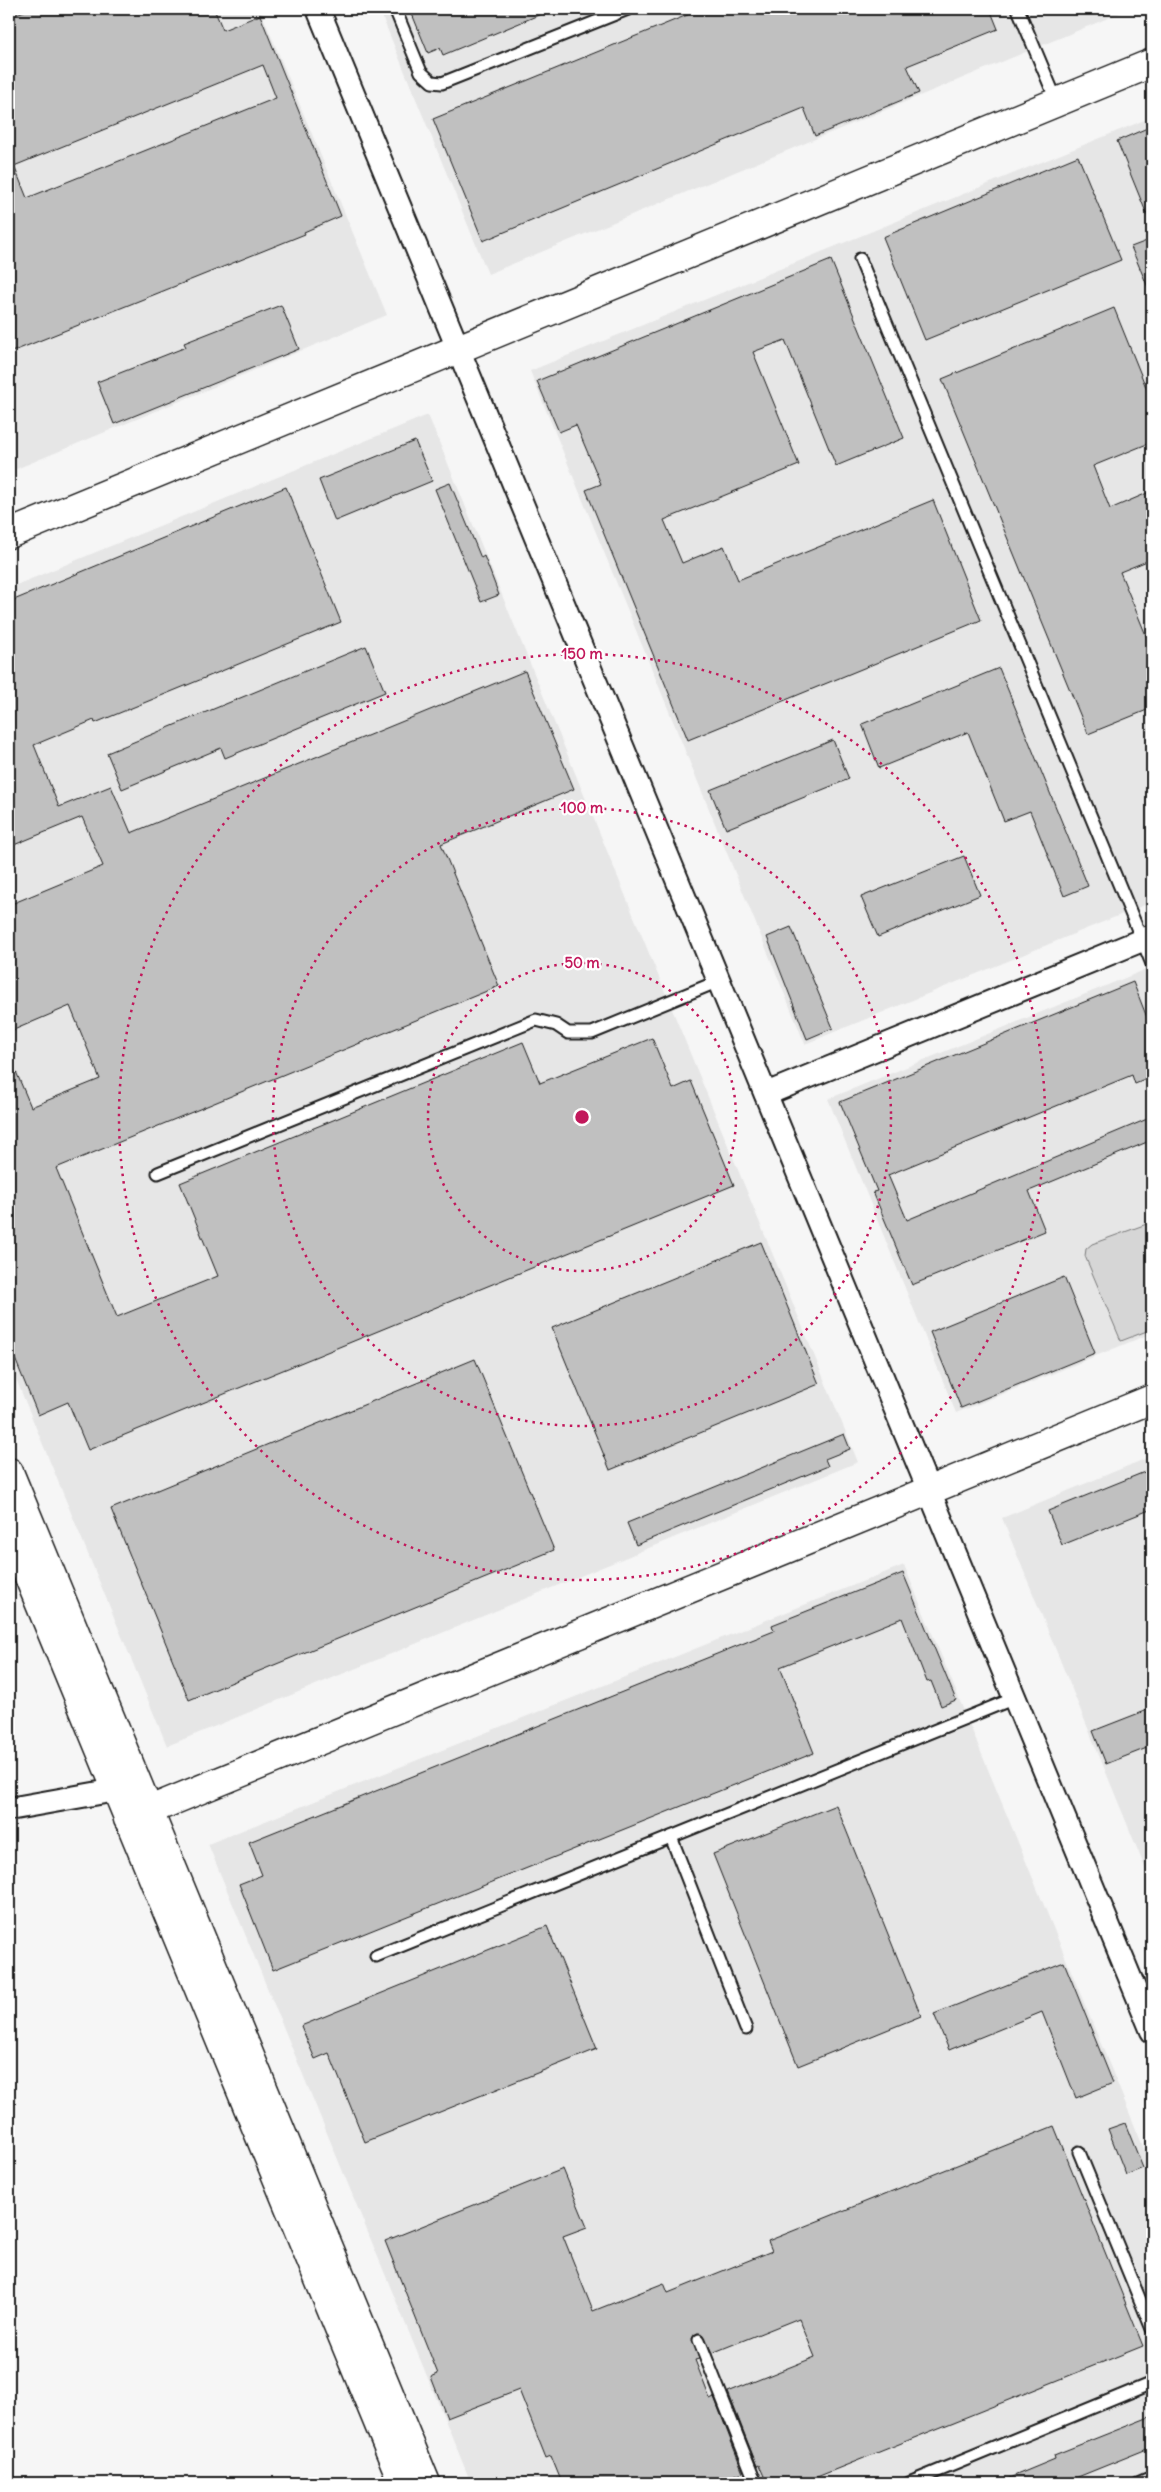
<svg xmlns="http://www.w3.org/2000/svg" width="1161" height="2492" viewBox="0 0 1161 2492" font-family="Delius,sans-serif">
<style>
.built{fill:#e6e6e6}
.green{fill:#d6d6d6;stroke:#797979}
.building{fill:#c0c0c0;stroke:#1c1c1c;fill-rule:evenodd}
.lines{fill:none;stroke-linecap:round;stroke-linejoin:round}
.service-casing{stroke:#1c1c1c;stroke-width:15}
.minor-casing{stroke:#1c1c1c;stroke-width:26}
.tertiary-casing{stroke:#1c1c1c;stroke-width:31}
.secondary-casing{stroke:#1c1c1c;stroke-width:31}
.service{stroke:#fff;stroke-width:11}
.minor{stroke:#fff;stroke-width:22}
.tertiary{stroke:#fff;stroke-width:28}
.secondary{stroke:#fff;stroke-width:28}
.ring{fill:none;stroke:#c2185b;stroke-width:2.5;stroke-dasharray:2.5 5}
.centre{fill:#c2185b;stroke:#fff;stroke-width:2.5}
.ring-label{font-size:15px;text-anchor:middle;font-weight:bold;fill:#c2185b;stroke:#fff;stroke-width:4.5;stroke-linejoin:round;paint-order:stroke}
</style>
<rect width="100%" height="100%" fill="#f6f6f6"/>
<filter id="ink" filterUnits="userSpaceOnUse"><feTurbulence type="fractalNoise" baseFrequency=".02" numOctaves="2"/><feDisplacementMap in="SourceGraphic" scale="10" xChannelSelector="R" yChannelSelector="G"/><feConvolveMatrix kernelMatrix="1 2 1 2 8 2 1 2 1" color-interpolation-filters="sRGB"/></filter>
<g filter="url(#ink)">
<g class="built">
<path d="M9,9H260L387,315L9,472Z"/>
<path d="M379,9H1130L488,274Z"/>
<path d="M1152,117V902L805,1044L530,371Z"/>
<path d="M428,415L858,1462L167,1746L9,1362V588Z"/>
<path d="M1152,967V1333L956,1413L828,1099Z"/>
<path d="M1152,1456V1885L1002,1518Z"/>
<path d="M904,1565L1152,2168V2483H471L208,1844Z"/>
</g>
<path class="green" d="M1152,1222V1329L1121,1341L1085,1256L1086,1249L1092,1244Z"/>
<g class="building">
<path d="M29,9H214L223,30L260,15L341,216L304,232L305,234L9,353V17ZM263,65L276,98L27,198L14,166Z"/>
<path d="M410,9H553L443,55L440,48L428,53Z"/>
<path d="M702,9H990L998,29L907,66L919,93L815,136L804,108L483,241L433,119Z"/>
<path d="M1152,126V227L1117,141Z"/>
<path d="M1078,156L1121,260L925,340L883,237Z"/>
<path d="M1152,239V297L1131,247Z"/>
<path d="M831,260L904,438L836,466L785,340L753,352L799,465L664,520L682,563L724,546L738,580L933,500L981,620L688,740L586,490L601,484L576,425L559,432L537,381Z"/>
<path d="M281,305L299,349L114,424L97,382L186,347L184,343Z"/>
<path d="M1114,308L1152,402V442L1093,466L1110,509L1152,491V559L1120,572L1148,640L1152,639V708L1088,734L942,379Z"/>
<path d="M415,441L432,481L335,521L319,480Z"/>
<path d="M450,483L481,558L484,556L499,595L481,602L435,489Z"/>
<path d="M286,487L341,622L95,723L94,720L34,745L59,807L111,786L131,833L525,671L574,789L441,844L499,986L56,1168L117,1317L218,1276L180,1183L523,1042L540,1083L652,1038L673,1089L691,1081L734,1185L88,1450L68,1402L38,1415L9,1344V1055L31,1107L100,1079L70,1006L9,1032V905L103,866L82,817L9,847V602Z"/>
<path d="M366,646L385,692L225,758L221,748L122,789L107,753Z"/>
<path d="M999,668L1088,886L1064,896L1030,811L1004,821L968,732L879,768L862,724Z"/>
<path d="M833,740L849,779L726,829L710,790Z"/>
<path d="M964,856L980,895L878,937L861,897Z"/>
<path d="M791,927L833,1028L807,1039L767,937Z"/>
<path d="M1133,982L1152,1030V1077L1135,1084L1132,1075L888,1175L907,1220L1152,1117V1140L1029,1191L1045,1231L912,1285L873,1192L877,1191L840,1102Z"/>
<path d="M761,1242L819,1384L610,1470L552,1328Z"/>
<path d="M1064,1277L1095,1353L961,1408L930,1332Z"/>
<path d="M475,1359L554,1550L189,1700L111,1509Z"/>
<path d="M844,1434L850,1449L825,1459L828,1466L636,1545L627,1523Z"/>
<path d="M1152,1469V1509L1062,1545L1048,1511Z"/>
<path d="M903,1573L956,1700L941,1706L931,1681L927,1682L902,1618L780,1667L814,1753L273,1970L239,1884L262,1875L249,1842L774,1631L772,1625Z"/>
<path d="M1152,1708V1746L1106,1764L1093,1731Z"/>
<path d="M836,1805L921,2016L798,2066L713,1854Z"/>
<path d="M547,1926L597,2049L365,2142L329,2053L315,2059L301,2026Z"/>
<path d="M1064,1962L1113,2083L1076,2098L1042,2012L949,2050L934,2014Z"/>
<path d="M1125,2123L1143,2168L1126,2175L1108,2129Z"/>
<path d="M1054,2126L1143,2346L802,2483H767L759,2465L757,2466L728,2392L815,2357L799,2318L712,2353L703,2334L697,2333L692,2338L699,2359L695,2360L710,2399L714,2397L743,2472L715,2483H562L551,2456L546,2458L519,2390L447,2418L431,2377L438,2374L385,2241L563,2169L587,2227L563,2236L593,2311L664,2283L668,2293L772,2251L768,2241Z"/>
<path d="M1152,2416V2447L1063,2483H997L1055,2459L1054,2455Z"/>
</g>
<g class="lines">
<g class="service-casing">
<g id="service">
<path d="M395,9L421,72L432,82L442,83L628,9"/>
<path d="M1018,9L1057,102"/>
<path d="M860,259L1152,964"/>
<path d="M158,1173L536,1020L556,1025L568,1033H592L719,981"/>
<path d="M671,1837L746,2029"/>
<path d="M376,1956L1015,1698"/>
<path d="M1079,2152L1152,2329"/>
<path d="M699,2340L756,2483"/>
<path d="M909,2483L1152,2383"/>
<path d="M1138,2483L1152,2477"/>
</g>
</g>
<g class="minor-casing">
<g id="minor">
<path d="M318,9L1152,2031"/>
<path d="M766,1094L1152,936"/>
<path d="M9,1809L116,1790"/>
</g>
</g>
<g class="tertiary-casing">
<g id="tertiary">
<path d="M9,534L1152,63"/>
<path d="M128,1819L1152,1399"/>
</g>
</g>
<g class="secondary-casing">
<g id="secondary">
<path d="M9,1472L426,2483"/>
<path d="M9,1529L403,2483"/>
</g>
</g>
<use href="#service" class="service"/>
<use href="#minor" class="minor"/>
<use href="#tertiary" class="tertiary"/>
<use href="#secondary" class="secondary"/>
</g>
</g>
<g class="ring">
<circle cx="582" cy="1117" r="154"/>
<circle cx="582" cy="1117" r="309"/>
<circle cx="582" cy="1117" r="463"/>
</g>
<circle cx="582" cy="1117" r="8" class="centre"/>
<g class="ring-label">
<text x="582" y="659">150 m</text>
<text x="582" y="813">100 m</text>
<text x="582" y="968">50 m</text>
</g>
<rect width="1161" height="2492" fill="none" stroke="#fff" stroke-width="30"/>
<rect x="15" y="15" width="1131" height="2462" fill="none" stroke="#1c1c1c" stroke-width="2" filter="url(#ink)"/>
</svg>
